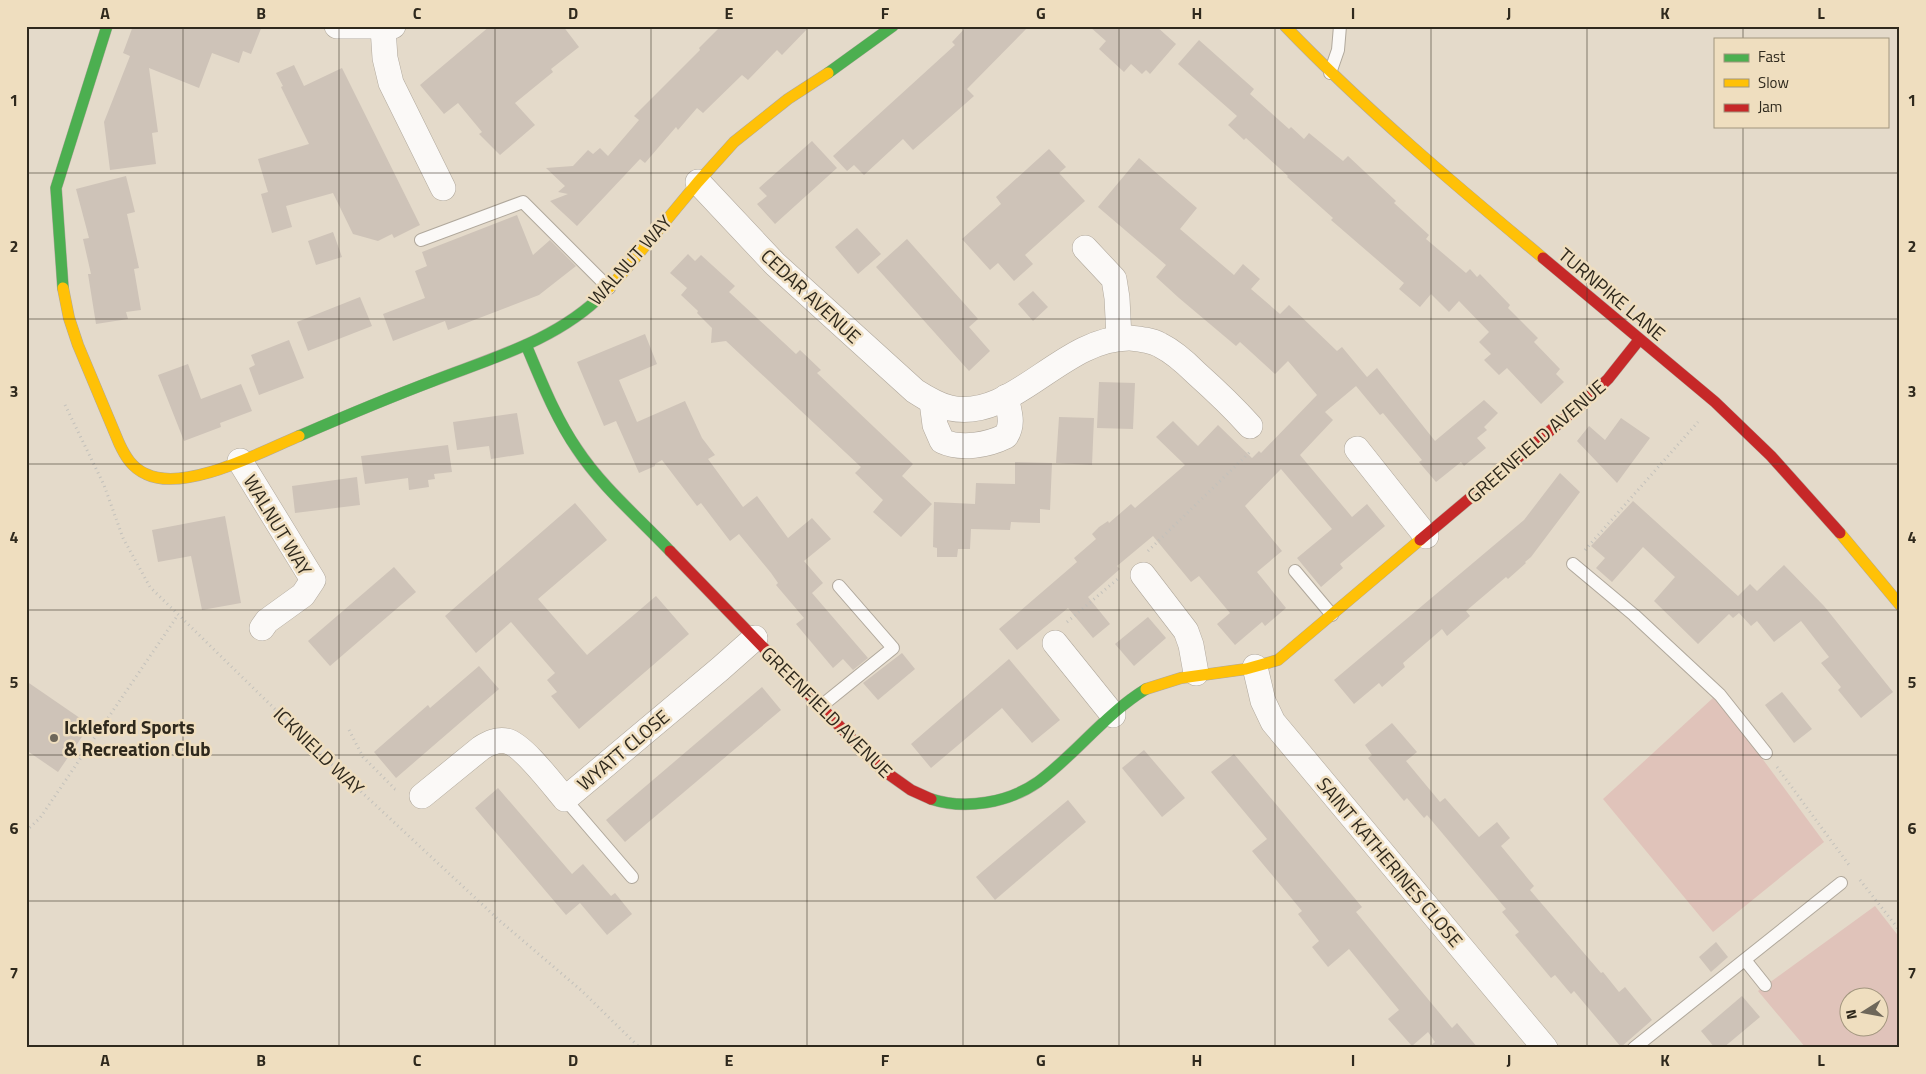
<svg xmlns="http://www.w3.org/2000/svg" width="1926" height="1074" viewBox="0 0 1926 1074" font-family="'Titillium Web',sans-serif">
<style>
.green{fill:#e0c3ba;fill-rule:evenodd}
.building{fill:#cec3b8}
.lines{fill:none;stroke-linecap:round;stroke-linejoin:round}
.lane-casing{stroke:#b0a89c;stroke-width:14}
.street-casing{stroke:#b0a89c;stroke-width:26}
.fast-casing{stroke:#b0a89c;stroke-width:12}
.slow-casing{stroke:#b0a89c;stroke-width:12}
.jam-casing{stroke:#b0a89c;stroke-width:12}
.path{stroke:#c3c1bb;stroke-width:3;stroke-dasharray:1 4;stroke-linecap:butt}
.lane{stroke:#fbf9f7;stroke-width:12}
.street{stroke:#fbf9f7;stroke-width:25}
.fast{stroke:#4caf50;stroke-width:11}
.slow{stroke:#ffc107;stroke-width:11}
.jam{stroke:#c62828;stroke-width:11}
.grid{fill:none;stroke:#2f291d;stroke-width:1;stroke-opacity:0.55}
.poi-dot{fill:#6e675a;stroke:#efdebf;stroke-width:2}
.labels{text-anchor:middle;stroke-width:5;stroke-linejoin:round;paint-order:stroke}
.street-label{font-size:19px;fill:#2f291d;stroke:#efdebf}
.poi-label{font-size:19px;font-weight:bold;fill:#2f291d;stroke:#efdebf;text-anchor:start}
.neatline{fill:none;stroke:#2f291d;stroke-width:2}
.grid-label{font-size:16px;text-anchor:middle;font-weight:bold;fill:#2f291d}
</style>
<rect width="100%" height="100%" fill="#e4daca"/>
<g class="green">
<path d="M1714,697L1730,715L1824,842L1713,932L1603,799Z"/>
<path d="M1875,906L1900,938V1048H1806L1758,991ZM1848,996H1878V1026H1848Z"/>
</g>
<g class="building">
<path d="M133,26H262L251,54L243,51L239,63L212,53L199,88L149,68L158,132L152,133L156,164L110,170L104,122L130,56L123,53Z"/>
<path d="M490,26H563L579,47L551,69L553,72L515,103L535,125L500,155L479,134L482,132L458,103L444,114L420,85Z"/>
<path d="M721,26H810L782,55L777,50L748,80L742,75L703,113L697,108L678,130L676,127L645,163L640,159L577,226L550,201L568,194L558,192L565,186L546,168L573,166L588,150L593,154L600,148L608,156L639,120L634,116L700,50L699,48Z"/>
<path d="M967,26H1029L967,89L974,96L913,150L903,139L864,175L854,165L847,171L833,156L955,45L952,42Z"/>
<path d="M1089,26H1156L1176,44L1150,74L1146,70L1142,74L1131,64L1124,72L1099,49L1106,41Z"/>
<path d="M1199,40L1254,89L1250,94L1289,129L1291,127L1304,139L1309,133L1343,161L1348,156L1396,201L1394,203L1429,235L1426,239L1466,273L1470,269L1477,277L1480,274L1510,305L1508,308L1538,338L1534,342L1560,369L1556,374L1564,382L1541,404L1507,368L1499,375L1484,360L1491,354L1479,342L1489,332L1459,301L1449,312L1431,294L1420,307L1399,289L1404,283L1331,220L1333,218L1287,177L1288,176L1246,138L1244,140L1228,125L1237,116L1178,64Z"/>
<path d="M294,65L304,86L342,68L420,225L394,238L392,234L378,241L353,234L333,193L286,206L292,227L272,233L261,194L268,192L258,159L309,144L281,87L283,86L276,73Z"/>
<path d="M812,141L837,168L775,224L757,204L767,196L759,188Z"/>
<path d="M1049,149L1066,167L1059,173L1085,201L1025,255L1033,264L1014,281L998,263L990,270L962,239L1001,204L996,197Z"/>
<path d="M1139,158L1197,208L1180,229L1234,275L1243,264L1260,279L1251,289L1280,314L1289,305L1337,351L1342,347L1367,377L1377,368L1435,441L1484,400L1498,413L1484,427L1487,430L1477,438L1486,448L1464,466L1461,462L1436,482L1419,462L1422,460L1383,413L1380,415L1356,386L1362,381L1325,412L1333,420L1300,455L1352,517L1367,504L1385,526L1340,564L1343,568L1321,587L1297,558L1332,529L1281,469L1245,506L1282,551L1257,572L1286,608L1265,626L1262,622L1235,645L1217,624L1230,613L1199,576L1191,582L1153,536L1117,566L1120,569L1088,597L1110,624L1093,638L1068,608L1017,650L999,629L1077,562L1074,558L1096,539L1092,534L1099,527L1108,521L1109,523L1131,504L1135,508L1185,465L1156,437L1173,421L1198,446L1218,425L1252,458L1259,451L1261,453L1317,395L1288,361L1275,374L1240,342L1236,346L1179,298L1156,277L1166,265L1098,207Z"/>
<path d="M126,176L135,212L127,214L139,268L134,269L141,310L126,312L128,319L96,324L88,274H91L83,239L89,238L76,189Z"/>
<path d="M517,215L533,255L550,240L576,266L539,295L448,330L445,321L393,341L383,314L425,298L415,271L427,266L422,252Z"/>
<path d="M857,228L881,254L858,274L835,247Z"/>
<path d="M333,232L342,257L316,265L308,241Z"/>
<path d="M907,239L978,319L969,327L990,351L969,371L876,267Z"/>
<path d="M688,254L695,261L701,255L735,286L729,292L796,354L800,350L821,370L817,373L913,464L902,476L932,504L901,537L873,512L883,500L855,473L861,467L726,341L711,343L712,328L697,313L698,311L681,295L687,288L670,273Z"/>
<path d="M1033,291L1048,307L1033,321L1018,304Z"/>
<path d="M360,297L372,326L308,351L297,322Z"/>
<path d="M645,334L657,364L619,380L637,422L685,401L702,438L715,455L708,459L743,507L757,496L788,538L812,518L831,539L804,561L823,583L812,593L868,658L853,670L843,659L833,668L796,624L804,618L776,585L778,583L771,573L739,534L730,541L701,503L697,506L662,460L655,464V466L639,473L616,421L604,426L577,362Z"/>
<path d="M289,340L304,378L259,395L249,368L255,365L251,355Z"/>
<path d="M188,364L201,399L241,384L252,411L220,423L221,427L184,441L158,375Z"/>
<path d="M1099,382L1135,383L1133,429L1097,428Z"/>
<path d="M517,413L524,454L491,459L489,446L457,450L453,422Z"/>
<path d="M1059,417L1094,418L1092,465L1056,463Z"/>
<path d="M1621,418L1650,438L1617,483L1577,441L1589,426L1605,440Z"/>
<path d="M448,445L452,472L434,474L435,479L428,480L429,487L409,490L408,478L365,484L361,456Z"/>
<path d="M1015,462L1052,463L1050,510L1040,509V523L1011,522L1010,530L971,529L970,549H958L957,557H937V548L933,547L934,502L975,504L976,483L1015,484Z"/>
<path d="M1560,473L1580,492L1531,557L1525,562L1526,563L1508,579L1506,577L1466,611L1470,616L1447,636L1442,629L1403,663L1405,667L1382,687L1379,683L1354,704L1334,680L1524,520Z"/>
<path d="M357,477L360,505L295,513L292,486Z"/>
<path d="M1633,501L1738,596L1750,584L1757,591L1784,565L1824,606L1893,692L1861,718L1838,690L1841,687L1821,663L1829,657L1801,621L1774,642L1757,621L1751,626L1739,613L1733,618L1729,614L1698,644L1654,601L1675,577L1643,547L1612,582L1596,568L1605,558L1591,546Z"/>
<path d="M575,503L607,540L538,599L587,655L656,596L689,634L579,729L551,696L557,692L547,680L555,673L511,622L476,653L445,616Z"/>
<path d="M225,516L241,603L202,610L191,556L158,562L152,530Z"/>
<path d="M394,567L416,592L330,666L308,641Z"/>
<path d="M1148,617L1166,638L1134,666L1115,644Z"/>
<path d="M902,653L915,669L878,700L863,683Z"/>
<path d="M1009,659L1060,720L1032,743L1002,708L931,768L911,744Z"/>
<path d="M479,666L499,689L396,778L374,752L428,705L430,708Z"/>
<path d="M26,681L90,725L58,772L26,750Z"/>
<path d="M762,687L781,710L625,842L606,820Z"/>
<path d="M1782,692L1812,729L1794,743L1765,705Z"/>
<path d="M1392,723L1417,752L1406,761L1440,802L1445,798L1479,837L1497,822L1510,838L1501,846L1534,886L1530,890L1601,973L1603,972L1619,992L1625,987L1652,1020L1621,1047L1574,991L1571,994L1555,975L1551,978L1515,935L1519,932L1502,912L1506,909L1427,815L1424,818L1407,798L1404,801L1368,758L1372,755L1365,745Z"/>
<path d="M1144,750L1185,798L1162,817L1122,768Z"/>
<path d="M1234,754L1362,907L1356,912L1388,951L1452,1028L1457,1023L1478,1048H1428L1435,1042L1428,1032L1412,1046L1388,1019L1399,1010L1349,949L1328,967L1312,947L1319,941L1298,914L1302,911L1252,851L1267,839L1211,772Z"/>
<path d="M498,788L572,874L583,864L611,896L615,893L632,914L607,935L580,903L566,915L475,808Z"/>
<path d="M1068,800L1086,822L995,900L976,877Z"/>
<path d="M1716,942L1728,957L1711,972L1699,957Z"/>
<path d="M1742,996L1760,1017L1723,1048H1715L1701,1031Z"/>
</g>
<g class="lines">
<g class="lane-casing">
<g id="lane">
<path d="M1330,73L1338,50L1340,26"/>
<path d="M421,240L523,202L609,288"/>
<path d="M1573,564L1634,615L1720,695L1766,753"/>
<path d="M1295,571L1332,615"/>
<path d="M820,707L893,648L839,586"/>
<path d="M565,799L632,877"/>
<path d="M1745,960L1765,985"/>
<path d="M1634,1048L1841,883"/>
</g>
</g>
<g class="street-casing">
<g id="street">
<path d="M337,26H393"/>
<path d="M383,28L385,58L391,83L443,188"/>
<path d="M698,182L775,264L915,391C926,398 937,405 950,408C1013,422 1062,337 1130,338C1140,339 1151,340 1160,345C1174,352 1185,362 1196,373C1215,390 1233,407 1250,426"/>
<path d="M1085,248L1114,279L1117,298L1119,338"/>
<path d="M932,402L935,425L942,441C961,450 988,445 1006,436C1014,423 1009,412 1006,397"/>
<path d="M1357,449L1426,536"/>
<path d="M240,461L313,580L303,595L267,621L262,628"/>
<path d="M1143,575L1186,631L1191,645L1196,673"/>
<path d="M1055,643L1113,715"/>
<path d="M1255,667L1263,701L1273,722L1545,1048"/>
<path d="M422,796L481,748C489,743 497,739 507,741C523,745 553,785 565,799L720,669L755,638"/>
</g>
</g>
<g class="fast-casing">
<g id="fast">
<path d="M828,73L893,26"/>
<path d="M63,288L56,188L107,26"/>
<path d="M526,345C541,380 555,417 577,449C602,487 639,518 670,551"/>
<path d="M299,436C343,417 388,398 433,381C492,358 558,340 604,293"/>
<path d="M931,799C965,810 1008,803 1038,782C1076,754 1105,714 1146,689"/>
</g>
</g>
<g class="slow-casing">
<g id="slow">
<path d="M1285,26C1365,109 1454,184 1543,258"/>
<path d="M63,288L69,318L78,345L119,443C125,456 132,468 146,474C185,493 261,452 299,436"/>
<path d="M604,293L621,275L698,182L734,142L788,99L828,73"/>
<path d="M1840,533L1900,605"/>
<path d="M1146,689L1181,678L1246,669L1278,660L1420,540"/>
</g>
</g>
<g class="jam-casing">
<g id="jam">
<path d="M1543,258L1715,402L1771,456L1840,533"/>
<path d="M1420,540L1583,403L1608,379L1639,340"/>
<path d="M670,551L880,768L911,790L931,799"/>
</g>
</g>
<g class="path">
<path d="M65,405L104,485L123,538L150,587L325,758L500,921L582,991L640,1048"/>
<path d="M1585,550L1698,422"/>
<path d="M1148,551L1251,451"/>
<path d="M1067,622L1120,577"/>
<path d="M349,730L363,757L395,789L398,790"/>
<path d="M1777,767L1849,865"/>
<path d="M26,831L40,818L178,615"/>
<path d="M1860,880L1900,931"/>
</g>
<use href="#lane" class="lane"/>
<use href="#street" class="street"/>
<use href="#fast" class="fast"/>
<use href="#slow" class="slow"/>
<use href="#jam" class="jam"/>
</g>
<path class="grid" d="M183,26V1048M339,26V1048M495,26V1048M651,26V1048M807,26V1048M963,26V1048M1119,26V1048M1275,26V1048M1431,26V1048M1587,26V1048M1743,26V39M1743,126V1048M26,173H1900M26,319H1900M26,464H1900M26,610H1900M26,755H1900M26,901H1900"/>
<circle class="poi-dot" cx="54" cy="738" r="5"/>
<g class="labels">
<g class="street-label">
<text transform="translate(630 260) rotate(-48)" y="7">WALNUT WAY</text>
<text transform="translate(1612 294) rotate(40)" y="7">TURNPIKE LANE</text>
<text transform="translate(811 296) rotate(43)" y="7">CEDAR AVENUE</text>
<text transform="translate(1536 441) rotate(-41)" y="7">GREENFIELD AVENUE</text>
<text transform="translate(278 525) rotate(59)" y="7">WALNUT WAY</text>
<text transform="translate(827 712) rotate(45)" y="7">GREENFIELD AVENUE</text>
<text transform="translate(623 750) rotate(-40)" y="7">WYATT CLOSE</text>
<text transform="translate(319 751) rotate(44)" y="7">ICKNIELD WAY</text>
<text transform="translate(1390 862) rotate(50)" y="7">SAINT KATHERINES CLOSE</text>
</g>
<g class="poi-label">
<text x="64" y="734">Ickleford Sports<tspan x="64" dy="22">&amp; Recreation Club</tspan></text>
</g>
</g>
<rect width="1926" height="1074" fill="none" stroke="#efdebf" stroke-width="55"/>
<rect x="1714" y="38" width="175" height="90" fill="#efdebf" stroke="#a2967e"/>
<rect x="1724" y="54" width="25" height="8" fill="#4caf50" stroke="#a2967e"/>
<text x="1758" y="62" font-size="15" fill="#2f291d">Fast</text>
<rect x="1724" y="79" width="25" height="8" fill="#ffc107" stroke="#a2967e"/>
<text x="1758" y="88" font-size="15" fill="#2f291d">Slow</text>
<rect x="1724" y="104" width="25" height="8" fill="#c62828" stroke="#a2967e"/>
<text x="1758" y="112" font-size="15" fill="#2f291d">Jam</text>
<g transform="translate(1864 1012) rotate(259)"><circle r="24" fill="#efdebf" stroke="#a2967e"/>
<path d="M0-4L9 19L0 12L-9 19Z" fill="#6e675a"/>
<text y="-8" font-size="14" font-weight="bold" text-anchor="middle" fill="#2f291d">N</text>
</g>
<rect x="28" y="28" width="1870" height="1018" class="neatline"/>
<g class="grid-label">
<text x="105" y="19">A</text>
<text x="261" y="19">B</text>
<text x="417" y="19">C</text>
<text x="573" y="19">D</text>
<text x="729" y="19">E</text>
<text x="885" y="19">F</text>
<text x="1041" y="19">G</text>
<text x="1197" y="19">H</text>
<text x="1353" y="19">I</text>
<text x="1509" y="19">J</text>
<text x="1665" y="19">K</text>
<text x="1821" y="19">L</text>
<text x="14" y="106">1</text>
<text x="1912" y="106">1</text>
<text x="14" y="252">2</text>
<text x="1912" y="252">2</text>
<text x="14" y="397">3</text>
<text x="1912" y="397">3</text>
<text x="14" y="543">4</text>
<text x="1912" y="543">4</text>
<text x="14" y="688">5</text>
<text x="1912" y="688">5</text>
<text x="14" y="834">6</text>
<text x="1912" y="834">6</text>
<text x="14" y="979">7</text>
<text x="1912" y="979">7</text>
<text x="105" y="1066">A</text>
<text x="261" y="1066">B</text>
<text x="417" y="1066">C</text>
<text x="573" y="1066">D</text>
<text x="729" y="1066">E</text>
<text x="885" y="1066">F</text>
<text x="1041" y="1066">G</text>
<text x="1197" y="1066">H</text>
<text x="1353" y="1066">I</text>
<text x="1509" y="1066">J</text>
<text x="1665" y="1066">K</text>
<text x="1821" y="1066">L</text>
</g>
</svg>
